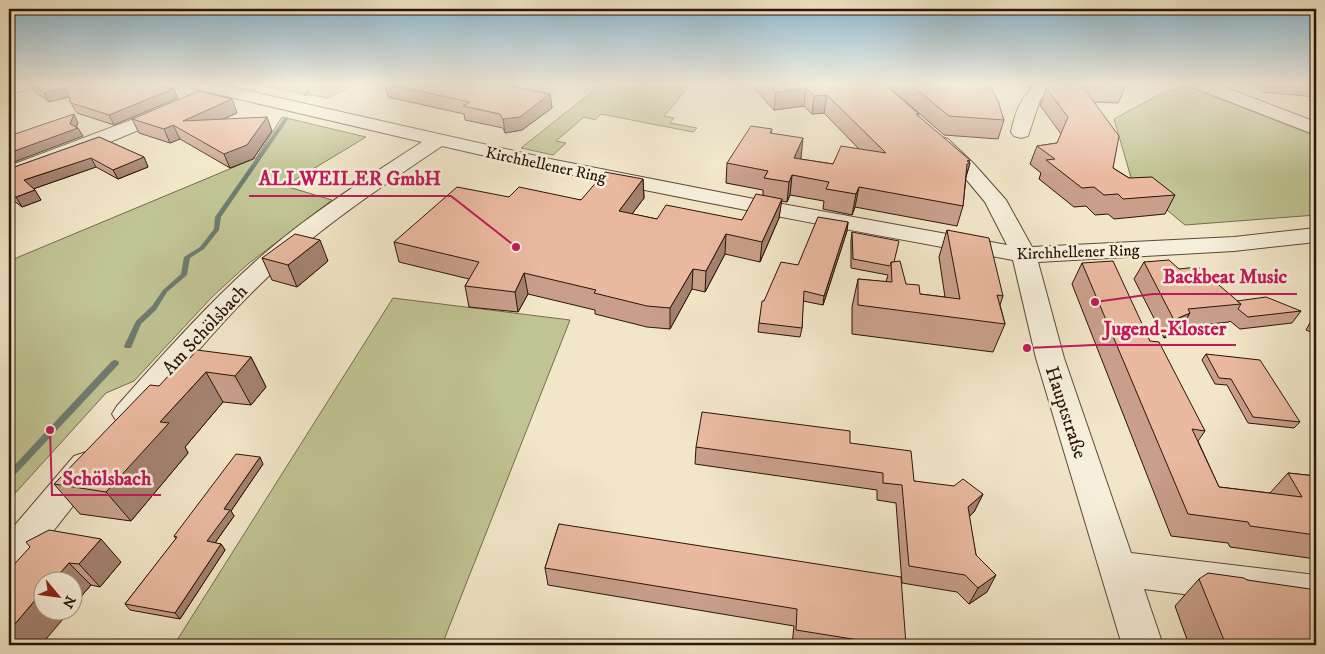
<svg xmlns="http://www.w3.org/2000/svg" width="1325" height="654" viewBox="0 0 1325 654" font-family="'IM FELL DW Pica',serif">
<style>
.green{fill:#c0c392;stroke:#766c4d}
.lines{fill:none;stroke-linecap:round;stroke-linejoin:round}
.stream{fill:#6f7b71;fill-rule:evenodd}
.minor-casing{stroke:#5d4838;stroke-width:2}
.minor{fill:#f6efdb;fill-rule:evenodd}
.wall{fill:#c99f8a;stroke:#2c1408}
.shaded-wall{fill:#a48270;stroke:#2c1408}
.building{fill:#eab9a0;stroke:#2c1408}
.labels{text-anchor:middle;stroke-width:5;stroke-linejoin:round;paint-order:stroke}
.far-street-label{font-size:16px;fill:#2c1408;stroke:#f6efdb}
.street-label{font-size:19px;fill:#2c1408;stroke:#f6efdb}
.leader{fill:none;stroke:#c2185b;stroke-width:2}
.callout-dot{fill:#c2185b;stroke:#f6efdb;stroke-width:2}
.callout-label{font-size:20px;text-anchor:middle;font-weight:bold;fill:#c2185b;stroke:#f6efdb;stroke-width:5;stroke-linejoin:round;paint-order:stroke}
</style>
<rect width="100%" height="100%" fill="#f1e6c7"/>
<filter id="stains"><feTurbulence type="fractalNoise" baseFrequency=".004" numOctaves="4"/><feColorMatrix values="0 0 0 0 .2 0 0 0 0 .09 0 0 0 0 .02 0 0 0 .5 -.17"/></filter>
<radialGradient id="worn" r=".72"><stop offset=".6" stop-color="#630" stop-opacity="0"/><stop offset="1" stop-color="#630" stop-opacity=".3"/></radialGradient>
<g class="green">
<path d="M273,84H357L328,98L268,87Z"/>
<path d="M602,84H691L664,116L674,118L670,123L697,128L693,132L601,114L595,120L584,117L556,141L566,143L553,155L521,148Z"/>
<path d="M1187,86L1316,136V215L1185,225L1132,181L1114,119L1164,92Z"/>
<path d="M282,117L366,137L285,186L332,200L248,264L212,297L134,381L106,393L9,500V261L256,158Z"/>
<path d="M393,298L570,320L442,645H174Z"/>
</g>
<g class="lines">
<g class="stream">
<path d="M310,84H314L307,96H303V95Z"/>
<path d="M285,117L289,118L221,217L219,230L204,249L190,258L187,275L167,292L156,310L141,324L131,348H125L124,346L136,321L152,306L163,290L181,274L184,257L200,247L214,229L215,217Z"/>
<path d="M115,360L118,361L119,363L118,365L12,478L9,479V471L112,361Z"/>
</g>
<g class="minor-casing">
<g id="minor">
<path d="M9,84H36L33,88L9,94Z"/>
<path d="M187,84H217L550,159L744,197L1007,245L985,202L960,172L934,147L931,143L934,139L941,137L948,139L974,164L1006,200L1032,247L1234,237L1316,228V242L1234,251L1038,262L1064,358L1131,553L1316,575V611L1144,589L1163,645H1122L1036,358L1013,260C822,225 631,190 442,146C387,183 331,220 282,264C229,311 184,367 139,422L128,426L117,422L112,414L117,406C164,353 211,300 265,253C314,211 368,177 422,142L196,89L190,88Z"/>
<path d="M1038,84H1061L1040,100L1028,136L1021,138L1014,136L1011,132C1015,113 1021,95 1038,84Z"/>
<path d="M1192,84H1216L1316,122V135L1195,88Z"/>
<path d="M171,105L177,106L180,110L177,114L98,147L9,179V166Z"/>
<path d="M86,452L98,456L103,465L98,474L22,571L9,576V532L74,456Z"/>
</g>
</g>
<use href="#minor" class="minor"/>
</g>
<g class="wall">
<path d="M29,84H153L173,89L178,98L114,125L77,113L71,103L69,97L49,102L33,90Z"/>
<path d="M385,84H517V88L550,94L552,108L522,130L505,133L503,128L465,120L464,114L388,97Z"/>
<path d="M750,84H885L919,114L918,116L970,163L966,177L963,206L957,226L855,207L852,215L823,209L824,201L790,195L787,202L781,201L779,218L760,262L725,254L705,292L692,289L670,329L647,327L595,314V310L528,294L518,312L469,307L465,286L469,279L399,262L394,242L509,197L581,200L643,179L644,198L632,214L657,219L742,220L763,196V190L726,183L727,163L772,129L771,133L801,158L800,159L833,164L859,149L824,113L812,114L804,106L774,110Z"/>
<path d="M886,84H989L1004,120L998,139L944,135Z"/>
<path d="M1026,84H1036L1029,89Z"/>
<path d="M1048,84L1126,86L1118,103L1096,102L1095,104L1113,168L1129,178L1175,195L1165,214L1114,219L1108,214L1095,215L1086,206L1074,207L1039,179L1041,173L1030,164L1037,146L1057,143L1061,134L1040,105Z"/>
<path d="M1256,84H1316V97L1262,92Z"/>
<path d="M237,113L224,119L272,131L253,159L230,168L180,139L170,143L139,133L132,119Z"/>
<path d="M99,137L144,157L148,167L118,179L96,167L33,189L41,200L22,207L9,197V169Z"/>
<path d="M848,222L847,231L823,305L803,301L802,328L800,337L758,332L759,323L764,301L798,265Z"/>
<path d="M947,230L1003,296L1000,305L1005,324L993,352L852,334V307L858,279L886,282L888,275L851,268V240L852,232L894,262L906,284L920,294L945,297L939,257Z"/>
<path d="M262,258L328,261L297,287L272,280Z"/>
<path d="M1144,262L1179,269L1237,301L1301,311L1292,323L1240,329L1230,321L1229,322L1181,327L1179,331L1164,338L1134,279Z"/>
<path d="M1082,263L1150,341L1205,431L1198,441L1219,487L1270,493L1288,473L1316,476V559L1230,547L1228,543L1171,536L1072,284Z"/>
<path d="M1316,312V334L1306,330Z"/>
<path d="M1206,354L1300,422L1294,428L1248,423L1227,385L1215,384L1202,360Z"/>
<path d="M251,357L266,387L251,405L223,402L185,447L188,453L131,521L80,514L54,484L189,359Z"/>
<path d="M850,443L914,481L983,494L974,512L969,517L976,555L987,592L969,604L957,592L902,583L896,503L877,500V490L695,464L696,447Z"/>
<path d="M263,464L231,511L234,516L215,543L221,544L225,550L180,619L130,610L125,604L176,539L174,536Z"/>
<path d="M559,524L906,645H792L794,626L548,585L545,568Z"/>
<path d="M30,547L121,562L100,587L91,585L72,607V582Z"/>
<path d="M1199,579L1247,580L1314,594L1316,645H1189L1175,606Z"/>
</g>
<g class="shaded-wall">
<path d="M488,84H517V91Z"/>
<path d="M1031,84H1036L1029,89Z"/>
<path d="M66,87L71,96L49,102L44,93Z"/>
<path d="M806,88L804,106L774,110L776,92Z"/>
<path d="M173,89L178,98L114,125L109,115Z"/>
<path d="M550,94L552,108L522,130L505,133L503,119Z"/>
<path d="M827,95L824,113L812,114L814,96Z"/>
<path d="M232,99L237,113L189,134L183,121Z"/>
<path d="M74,114L78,123L76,128H78L83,136L9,164V153L70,124Z"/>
<path d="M267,117L272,131L253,159L230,168L224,154Z"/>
<path d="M173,125L180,139L170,143L164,129Z"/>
<path d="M803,138L801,158L792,176L790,195L787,202L789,182L794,158Z"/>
<path d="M144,157L148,167L118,179L113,170Z"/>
<path d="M91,158L96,167L30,190L24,180Z"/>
<path d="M970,160L969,163H970L964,183L967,161Z"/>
<path d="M643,179L644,198L619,231V211Z"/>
<path d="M859,187L855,207L852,215L856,194Z"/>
<path d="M35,190L41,200L22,207L16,197Z"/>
<path d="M782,199L779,218L760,262L762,242Z"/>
<path d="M848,222L847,231L823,305L824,296Z"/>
<path d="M726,234L725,254L705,292L706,271Z"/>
<path d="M320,240L328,261L297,287L288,265Z"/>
<path d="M693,269L692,289L670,329V308Z"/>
<path d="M524,273L528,294L518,312L515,292Z"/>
<path d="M1190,313L1179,331L1164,338L1174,320Z"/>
<path d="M251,357L266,387L251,405L235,376Z"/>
<path d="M206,372L223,402L185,447L188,453L131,521L106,492L160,422Z"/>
<path d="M260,457L263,464L231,511L234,516L212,547L207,541L224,509Z"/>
<path d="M983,494L974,512L960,525L968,507Z"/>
<path d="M101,539L121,562L100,587L79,564Z"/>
<path d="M221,544L225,550L180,619L175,613Z"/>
<path d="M69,563L91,585L72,607V582H52Z"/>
<path d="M996,575L987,592L969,604L978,588Z"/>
<path d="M42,592V612H69L41,645H9V631Z"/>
</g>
<g class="building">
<path d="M31,84H153L173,89L109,115L71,103L66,87L44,93Z"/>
<path d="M385,84H498L550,94L520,117L503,119L500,114L463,106L470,102Z"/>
<path d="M768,84H884L919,114H916L970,160L967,161L970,163L967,164L963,206L859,187L856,194L826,189L829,182L792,175L789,182L764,178L768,171L727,163L751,126L772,129L770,133L803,138L794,158L833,164L841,146L886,153L827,95L814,96L806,88L776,92Z"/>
<path d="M910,84H989L998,101L1004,120L949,116Z"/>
<path d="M1048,84H1123L1126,86L1099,85L1102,88L1083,87L1119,136L1113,168L1129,178L1152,177L1175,195L1123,199L1118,194L1104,195L1094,187L1082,188L1046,160L1055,159L1037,146L1057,143L1068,117L1046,88Z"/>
<path d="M199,91L232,99L183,121L267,117L247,145L224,154L173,125L164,129L132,119Z"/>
<path d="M74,114L70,124L78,128L9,153V136Z"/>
<path d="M99,137L144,157L113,170L91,158L24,180L35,190L16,197L9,192V169Z"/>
<path d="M605,172L643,179L619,211L657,219L666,205L742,220L756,194L782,199L762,242L726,234L706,271L693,269L670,308L647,306L594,293L596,290L524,273L515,292L465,286L479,262L394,242L457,187L509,197L519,187L581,200Z"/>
<path d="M818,217L848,222L824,296L804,291L802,328L759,323L762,301H764L781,262L798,265Z"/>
<path d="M947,230L989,238L1003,296L997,295L1005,324L858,305V279L892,282L891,262L900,261L906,284L919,285L920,294L960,299Z"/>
<path d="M852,232L899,241L894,262H891L890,266L853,259Z"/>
<path d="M295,234L320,240L288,265L262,258Z"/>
<path d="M1169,260L1179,269L1198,267L1241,304L1188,309L1190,313L1174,320L1144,262Z"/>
<path d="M1113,261L1150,341L1159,342L1205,431L1192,429L1219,487L1302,497L1288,473L1316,476V535L1250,526L1248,522L1188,514L1082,263Z"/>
<path d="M1266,297L1301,311L1248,317L1238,309L1241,304L1237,301Z"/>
<path d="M197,350L251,357L235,376L206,372L160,422L169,423L106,492L54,484L150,385L159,386L185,358L189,359Z"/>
<path d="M1206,354L1260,360L1300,422L1253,417L1231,379L1219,378Z"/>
<path d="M702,412L850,431V443L911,451L914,481L954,486L963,479L983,494L968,507L976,555L996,575L978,588L965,575L909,566L902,485L883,483V473L696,447Z"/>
<path d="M236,454L260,457L224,509L230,510L207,541L221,544L175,613L125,604L177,537L174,536Z"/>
<path d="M559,524L901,577L906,645L894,643V645H890L796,630L797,609L545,568Z"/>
<path d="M49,530L101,539L79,564L69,563L52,582H42V592L9,631V570L30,547L26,542Z"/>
<path d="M1208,573L1244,578L1247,580L1310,589L1314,594L1316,595V645H1298L1277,643L1278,645H1226L1199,579Z"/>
</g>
<linearGradient id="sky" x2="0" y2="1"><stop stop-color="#89b8d4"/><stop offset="0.48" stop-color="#f9f4e6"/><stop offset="1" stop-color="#f9f4e6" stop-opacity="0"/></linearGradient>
<rect width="1325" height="175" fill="url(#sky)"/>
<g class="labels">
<g class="far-street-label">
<text transform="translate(546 164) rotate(12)" y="6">Kirchhellener Ring</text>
<text transform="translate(1078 251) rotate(-2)" y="6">Kirchhellener Ring</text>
</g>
<g class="street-label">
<text transform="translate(204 329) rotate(-47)" y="7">Am Schölsbach</text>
<text transform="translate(1067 412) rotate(72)" y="7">Hauptstraße</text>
</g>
</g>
<path class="leader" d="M516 247L451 196H249M1095 302L1153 294H1297M1027 348L1094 345H1236M50 430L52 495H161"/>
<g class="callout-dot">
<circle cx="516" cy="247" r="5"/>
<circle cx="1095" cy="302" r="5"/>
<circle cx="1027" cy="348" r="5"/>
<circle cx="50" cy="430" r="5"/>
</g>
<g class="callout-label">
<text x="350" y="185">ALLWEILER GmbH</text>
<text x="1225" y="283">Backbeat Music</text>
<text x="1165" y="335">Jugend-Kloster</text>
<text x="107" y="485">Schölsbach</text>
</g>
<rect width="1325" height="654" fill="none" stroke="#f1e6c7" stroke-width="30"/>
<rect x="10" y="10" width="1305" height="634" fill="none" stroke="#2c1408" stroke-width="2.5"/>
<rect x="15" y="15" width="1295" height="624" fill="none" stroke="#2c1408"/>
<g transform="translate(58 596) rotate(119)"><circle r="24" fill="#f6efdb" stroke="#a59787"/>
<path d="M0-4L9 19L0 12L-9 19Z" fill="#8f2418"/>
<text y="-8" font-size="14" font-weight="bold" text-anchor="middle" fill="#2c1408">N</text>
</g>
<rect width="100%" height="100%" filter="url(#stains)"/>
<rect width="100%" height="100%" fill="url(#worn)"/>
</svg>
